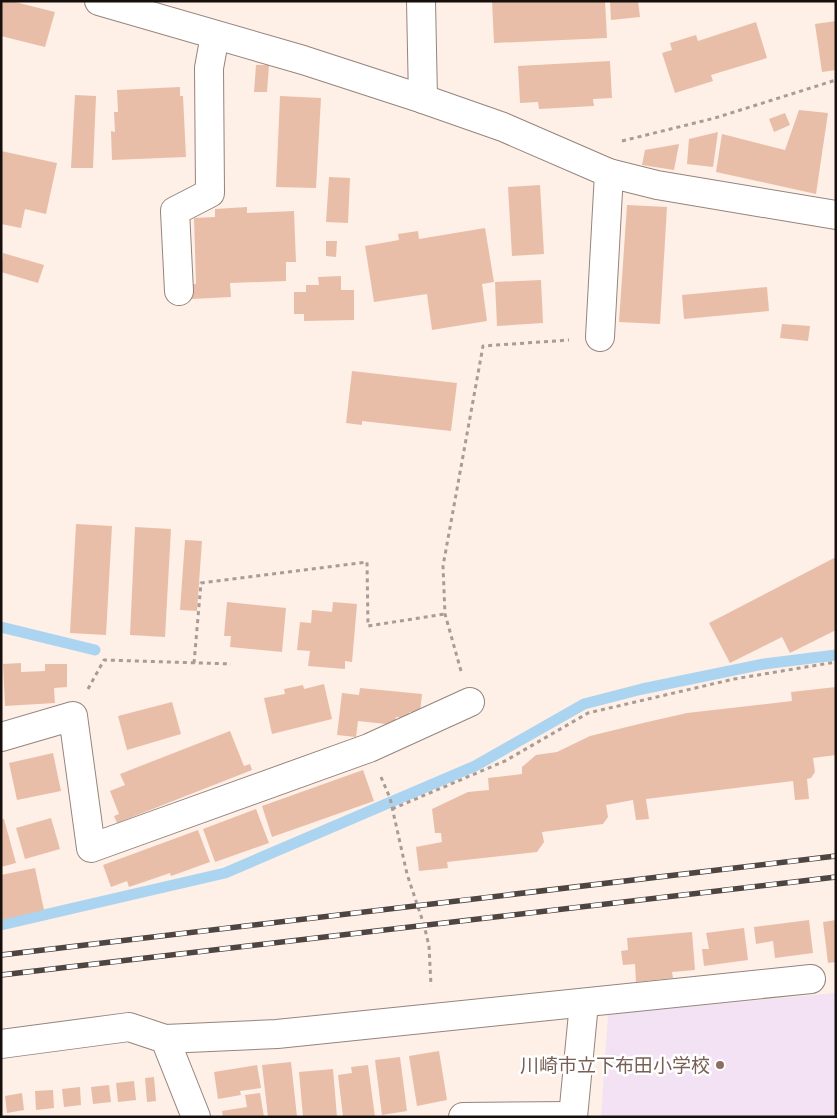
<svg xmlns="http://www.w3.org/2000/svg" width="837" height="1118" viewBox="0 0 837 1118" font-family="'PT Sans Narrow','Noto Sans JP',sans-serif">
<style>
.education{fill:#f3e2f4}
.lines{fill:none;stroke-linecap:round;stroke-linejoin:round}
.stream{stroke:#abd4f0;stroke-width:11}
.building{fill:#e9bea8}
.minor-casing{stroke:#95847c;stroke-width:30}
.path{stroke:#a89c96;stroke-width:3;stroke-dasharray:4 4;stroke-linecap:butt}
.minor{stroke:#fff;stroke-width:28}
.rail-casing{stroke:#4e4541;stroke-width:5.5}
.rail{stroke:#fff;stroke-width:4;stroke-dasharray:11;stroke-linecap:butt}
.education-dot{fill:#8d6e63;stroke:#fff;stroke-width:2}
.labels{text-anchor:middle;stroke-width:5;stroke-linejoin:round;paint-order:stroke}
.education-label{font-size:19px;fill:#785e54;stroke:#fff;text-anchor:end}
</style>
<rect width="100%" height="100%" fill="#feefe7"/>
<path class="education" d="M836,993V1117H601L608,1014Z"/>
<g class="lines">
<g class="stream">
<path d="M1,627L95,650"/>
<path d="M1,925L225,873L475,766L584,704L642,689L764,664L836,655"/>
</g>
</g>
<g class="building">
<path d="M1,1H11L55,12L45,47L1,36Z"/>
<path d="M492,1H605L607,38L494,43Z"/>
<path d="M610,1H638L640,17L611,20Z"/>
<path d="M836,21V70L822,72L815,24Z"/>
<path d="M756,22L767,58L711,75L713,81L675,93L662,53L672,50L670,43L696,35L698,41Z"/>
<path d="M610,61L612,98L593,99L594,106L539,109L538,102L520,103L518,66Z"/>
<path d="M256,65H269L267,92H254Z"/>
<path d="M180,87V96H183L186,157L112,160L111,131L115,132L114,112H118L117,90Z"/>
<path d="M75,95L96,96L93,168H71Z"/>
<path d="M280,96L321,98L316,188L276,187Z"/>
<path d="M799,110L828,113L816,194L716,172L722,134L785,150Z"/>
<path d="M785,113L790,125L774,132L769,119Z"/>
<path d="M718,132L713,167L687,164L689,139Z"/>
<path d="M679,144L674,170L642,165L645,150Z"/>
<path d="M1,151L57,163L46,214L25,209L21,228L1,224Z"/>
<path d="M329,177L350,178L348,223L326,222Z"/>
<path d="M540,185L544,254L512,256L508,187Z"/>
<path d="M627,205L667,207L660,324L619,322Z"/>
<path d="M247,207V213L294,211L296,262H286V281L230,283L231,297L192,299L191,284H196L194,218L215,217V209Z"/>
<path d="M485,228L494,282L482,284L487,321L432,330L427,294L374,302L365,246L399,240L398,234L418,231L419,239Z"/>
<path d="M326,241H337L336,257L326,256Z"/>
<path d="M3,253L44,265L38,283L1,272Z"/>
<path d="M341,276V290H354V320L304,321V314H294V292H306V285H319L318,277Z"/>
<path d="M541,280L543,323L497,326L495,282Z"/>
<path d="M767,287L769,311L684,319L682,295Z"/>
<path d="M782,324L810,326L808,341L780,338Z"/>
<path d="M352,371L457,383L451,431L362,421V425L346,423Z"/>
<path d="M76,524L112,526L106,635L70,633Z"/>
<path d="M135,527L171,529L165,637L130,635Z"/>
<path d="M185,540L202,541L197,611L180,610Z"/>
<path d="M836,557V630L790,653L782,637L730,663L709,623Z"/>
<path d="M227,602L286,608L282,652L230,647L231,636H224Z"/>
<path d="M333,602L357,604L352,662L345,661V669L308,666L310,651L297,650L300,622L311,623L312,610L332,612Z"/>
<path d="M21,663V672L45,671V664H67V687L54,688L55,703L5,706L3,664Z"/>
<path d="M324,684L332,719L272,734L264,698L285,694L284,689L303,685L304,689Z"/>
<path d="M836,687V755L813,758L815,772L811,778L807,779L809,799L795,800L793,781L646,799L649,819L636,820L633,800L606,805L608,817L603,824L542,832L544,842L537,852L447,862L448,868L419,871L416,847L442,842L441,833H435L432,809L468,792L489,790L488,778L522,774V767L536,755L557,752L590,736L643,723L687,713L792,701L791,692Z"/>
<path d="M360,688L422,694L420,713L409,712V718L396,717L395,725L358,721L356,737L337,735L342,693L359,695Z"/>
<path d="M172,702L181,734L127,750L118,716Z"/>
<path d="M230,731L244,766L250,764L252,770L117,823L114,816L119,814L110,791L125,785L120,774Z"/>
<path d="M53,753L61,791L17,800L9,763Z"/>
<path d="M363,770L374,801L272,837L262,806Z"/>
<path d="M256,809L269,843L215,862L203,829Z"/>
<path d="M51,818L60,849L25,859L16,828Z"/>
<path d="M1,819H4L16,863L1,867Z"/>
<path d="M198,830L210,862L171,876L170,873L129,887L127,881L111,887L103,865Z"/>
<path d="M35,868L44,910L1,920V875Z"/>
<path d="M809,920L813,953L775,958L773,941L756,944L754,927Z"/>
<path d="M836,920V962L828,963L823,922Z"/>
<path d="M744,928L748,960L704,966L702,949H709L706,933Z"/>
<path d="M692,932L695,970L672,972L673,978L636,982L635,964L623,965L621,951L628,950L627,938Z"/>
<path d="M439,1051L447,1100L417,1106L409,1056Z"/>
<path d="M400,1057L407,1111L382,1115L375,1060Z"/>
<path d="M291,1062L297,1117H268L262,1065Z"/>
<path d="M257,1065L261,1088L240,1091L241,1095L218,1099L214,1072Z"/>
<path d="M368,1065L375,1117H343L338,1075L352,1073L351,1067Z"/>
<path d="M333,1069L337,1117H303L299,1072Z"/>
<path d="M154,1077L156,1101L147,1102L145,1078Z"/>
<path d="M134,1081L136,1100L118,1102L116,1083Z"/>
<path d="M109,1085L111,1102L93,1104L91,1087Z"/>
<path d="M80,1087L81,1105L64,1107L62,1089Z"/>
<path d="M53,1090L54,1108L36,1110L35,1091Z"/>
<path d="M22,1093L24,1110L7,1113L5,1096Z"/>
<path d="M260,1093L264,1117H223L222,1111L247,1107L245,1095Z"/>
</g>
<g class="lines">
<g class="minor-casing">
<g id="minor">
<path d="M99,1L303,60L423,99L503,127L609,173L657,185L836,215"/>
<path d="M421,1L423,99"/>
<path d="M179,291L175,211L210,193L209,68L215,35"/>
<path d="M600,337L609,173"/>
<path d="M1,737L73,716L91,848L369,748L470,702"/>
<path d="M165,1039L196,1117"/>
<path d="M1,1044L129,1027L165,1039L277,1034L811,979"/>
<path d="M463,1117L573,1116"/>
<path d="M573,1117L584,1003"/>
</g>
</g>
<g class="path">
<path d="M622,141L715,118L836,80"/>
<path d="M194,663L201,583L367,562L368,626L445,614"/>
<path d="M461,671L445,614L443,566L483,346L569,340"/>
<path d="M88,689L104,660L231,664"/>
<path d="M381,777L390,798L407,874L424,925L429,946L431,986"/>
<path d="M392,809L505,761L588,713L734,679L836,662"/>
</g>
<use href="#minor" class="minor"/>
<g class="rail-casing">
<g id="rail">
<path d="M1,955L836,856"/>
<path d="M1,975L836,877"/>
</g>
</g>
<use href="#rail" class="rail"/>
</g>
<circle class="education-dot" cx="720" cy="1065" r="5"/>
<g class="labels">
<g class="education-label">
<text x="710" y="1072">川崎市立下布田小学校</text>
</g>
</g>
<rect width="837" height="1118" fill="none" stroke="#160f0c" stroke-width="5"/>
</svg>
